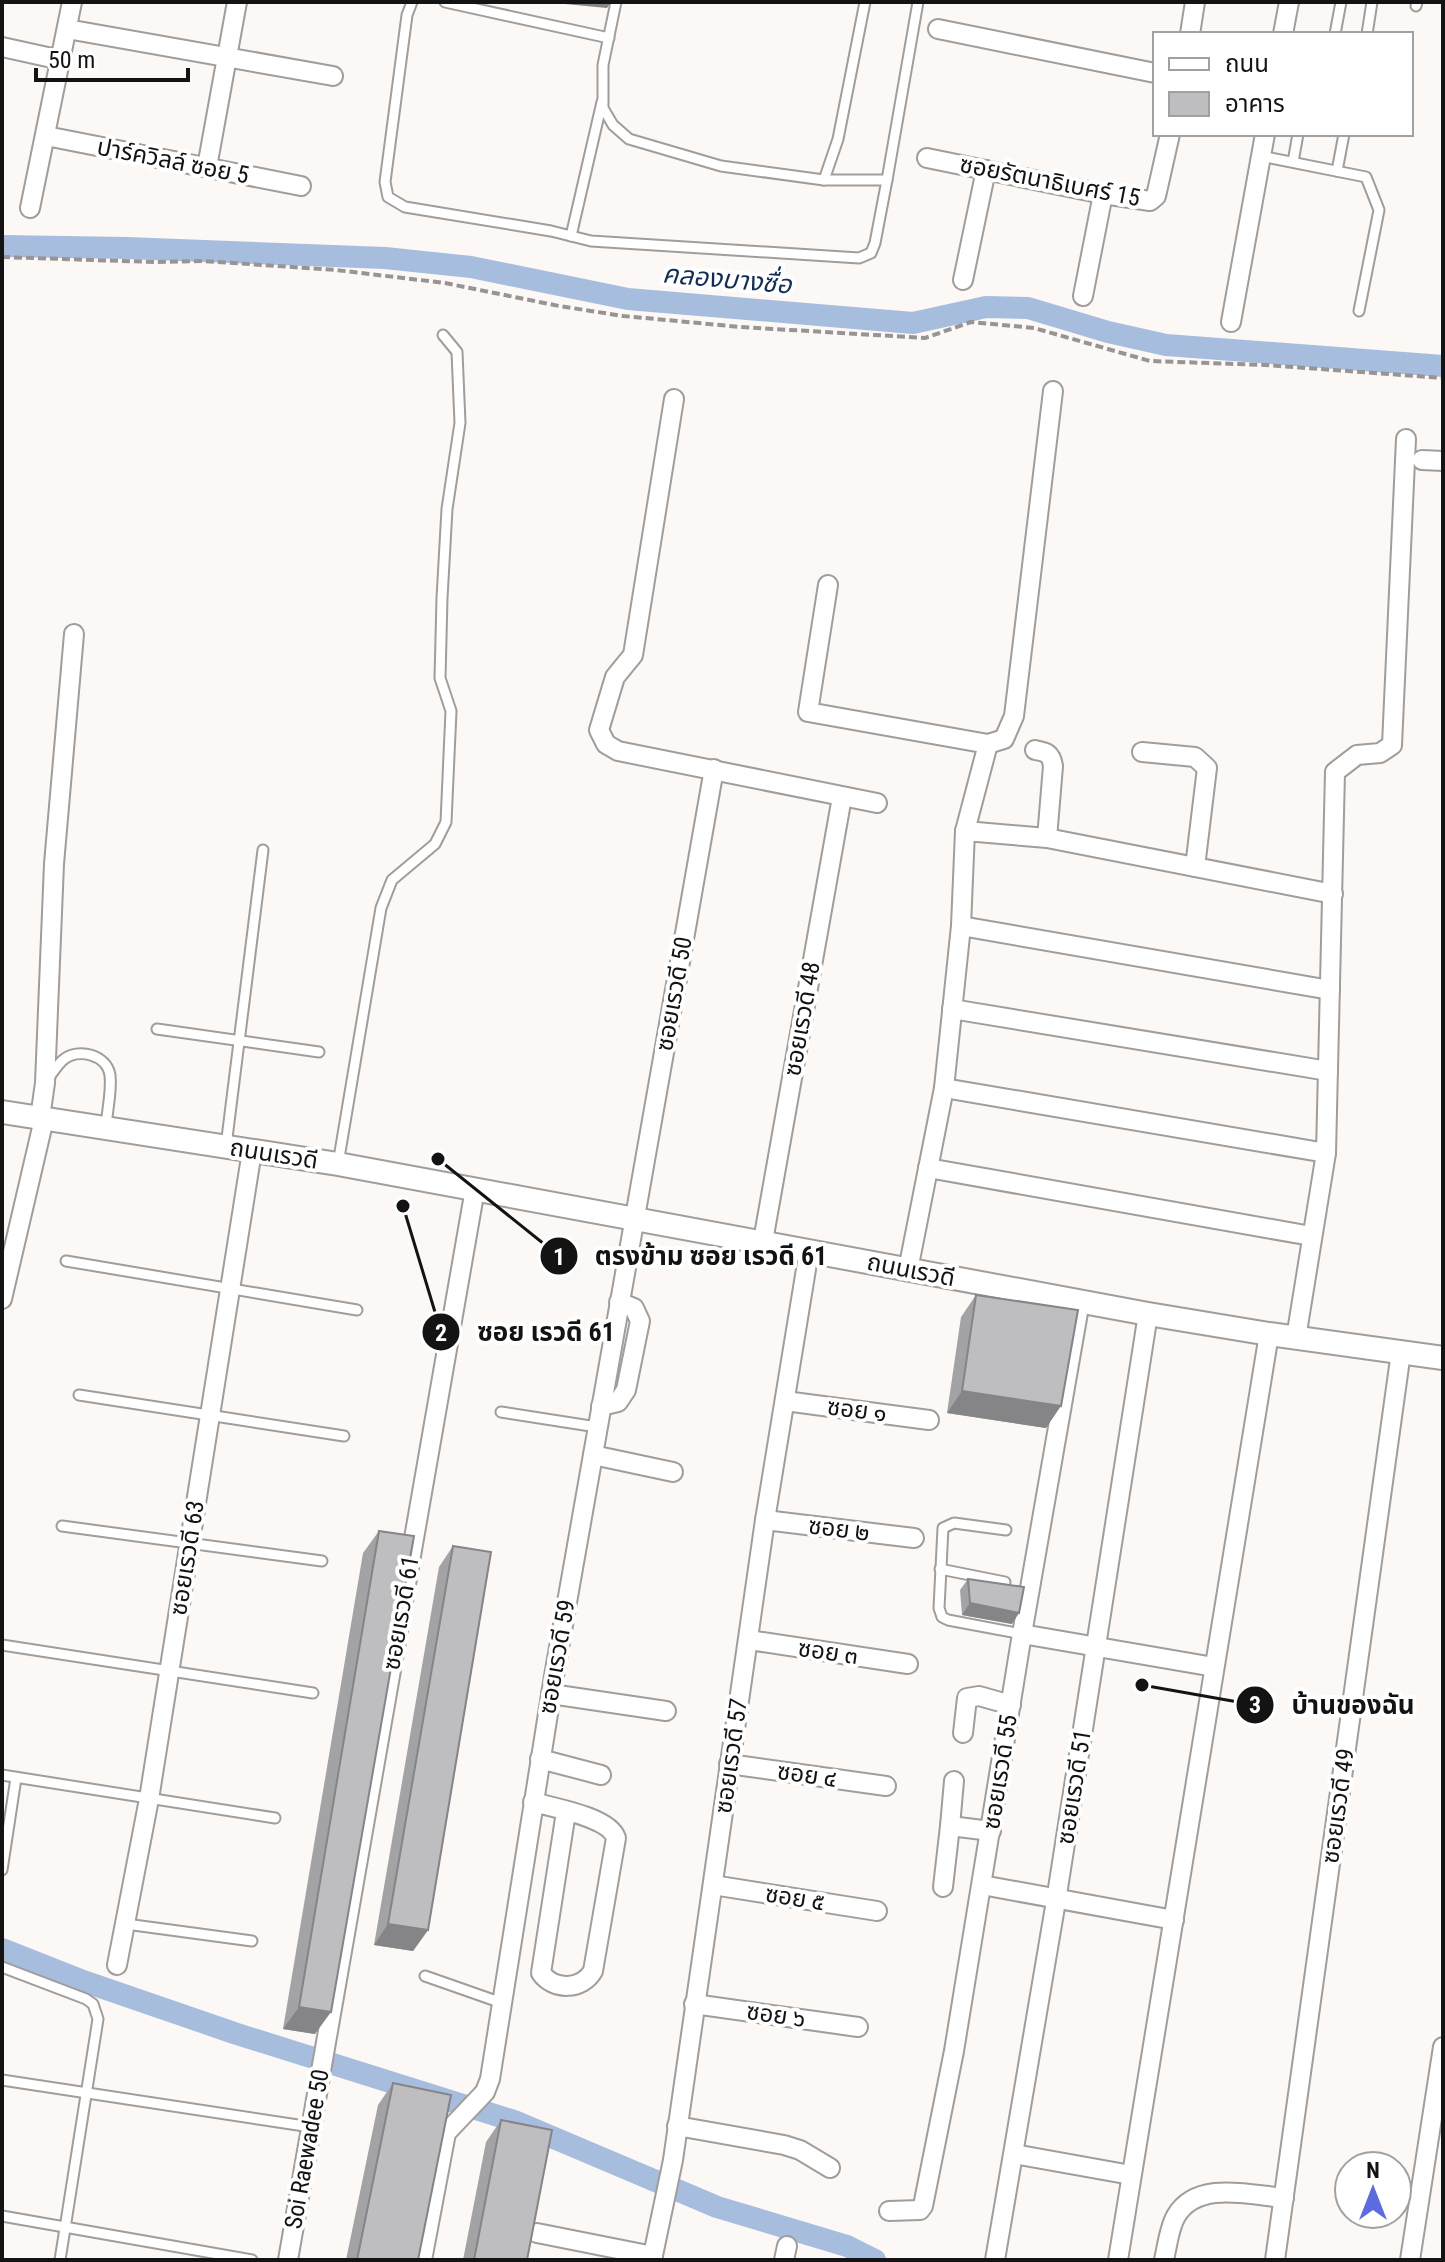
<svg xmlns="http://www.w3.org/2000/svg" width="1445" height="2262" viewBox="0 0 1445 2262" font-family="'Roboto Condensed','Noto Sans Thai',sans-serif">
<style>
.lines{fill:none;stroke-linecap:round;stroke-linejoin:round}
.canal{stroke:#a7bdde;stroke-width:22}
.service-casing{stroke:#a09d9b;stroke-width:13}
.minor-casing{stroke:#a09d9b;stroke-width:22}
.tertiary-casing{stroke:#a09d9b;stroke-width:26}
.path{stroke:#979493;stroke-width:4;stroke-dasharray:8 4;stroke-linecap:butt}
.service{stroke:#fff;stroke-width:9}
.minor{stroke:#fff;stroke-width:18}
.tertiary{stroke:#fff;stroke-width:22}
.wall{fill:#a3a3a5}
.shaded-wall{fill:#858486}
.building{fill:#bebdc0;stroke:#858486;stroke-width:2}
.labels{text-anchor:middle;stroke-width:8;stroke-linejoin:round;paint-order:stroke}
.street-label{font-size:24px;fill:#141313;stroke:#fff}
.water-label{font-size:26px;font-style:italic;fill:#122e58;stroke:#fff}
.leader{fill:none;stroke:#141313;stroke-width:3}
.callout-dot{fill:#141313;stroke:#fff;stroke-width:3}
.mark-label{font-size:24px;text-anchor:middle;font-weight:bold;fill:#fff}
.callout-label{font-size:26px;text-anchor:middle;font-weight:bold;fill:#141313;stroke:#fff;stroke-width:8;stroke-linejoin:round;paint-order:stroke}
</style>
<rect width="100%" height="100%" fill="#fbf8f6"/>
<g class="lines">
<g class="canal">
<path d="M2,246L127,248L385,258L471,267L628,299L913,323L986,307L1028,308L1108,332L1166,345L1443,366"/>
<path d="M2,1949L83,1981L234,2033L514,2121L717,2207L847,2246L875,2260"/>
</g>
<g class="service-casing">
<g id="service">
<path d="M412,2L407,15L385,182L388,197L405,207L551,231L591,241L859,258L871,253L875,243L887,180"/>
<path d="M445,2L609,38"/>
<path d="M616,2L603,65V108L613,125L629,139L721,166L824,180H887L918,2"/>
<path d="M1416,6L1417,2"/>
<path d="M1335,34L1341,2"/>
<path d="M1367,34L1372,2"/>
<path d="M1261,156L1366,177L1379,210L1359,311"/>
<path d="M1293,162L1298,134"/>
<path d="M1337,171L1344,134"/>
<path d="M824,180L838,139L865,2"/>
<path d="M571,236L602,102"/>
<path d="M157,1029L319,1052"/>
<path d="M47,1080C52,1074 57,1065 63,1060C78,1047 107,1055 110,1075C112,1091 107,1111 106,1127"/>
<path d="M226,1146L263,850"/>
<path d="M338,1164L381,908L392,880L435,844L446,822L451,711L440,678L442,598L447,509L460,423L457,352L443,335"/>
<path d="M66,1261L357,1310"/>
<path d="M79,1395L344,1436"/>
<path d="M501,1412L597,1427"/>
<path d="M62,1526L322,1561"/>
<path d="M1006,1530L954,1523L943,1528L939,1608L942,1617L948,1620L1022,1634"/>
<path d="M940,1569L1005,1582"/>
<path d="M2,1645L313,1693"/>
<path d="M2,1775L275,1818"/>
<path d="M2,1870L16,1778"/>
<path d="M126,1924L252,1941"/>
<path d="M2,1967L86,1999L93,2004L98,2019L60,2260"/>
<path d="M425,1976L502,2003"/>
<path d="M2,2080L311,2127"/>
<path d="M2,2216L252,2260"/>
</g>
</g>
<g class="minor-casing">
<g id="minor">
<path d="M67,29L333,76"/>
<path d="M938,29L1155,73"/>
<path d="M1190,34L1195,2"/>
<path d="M1283,34L1289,2"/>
<path d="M2,47L61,60"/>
<path d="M46,136L301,186"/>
<path d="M927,158L1103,194L1150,201L1156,196L1170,134"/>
<path d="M207,167L237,2"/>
<path d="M30,208L72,2"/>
<path d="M963,280L986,170"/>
<path d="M1083,296L1103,194"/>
<path d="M1231,322L1265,134"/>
<path d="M674,399L633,655L615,677L599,730L606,744L618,751L877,803"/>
<path d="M1422,460L1443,461"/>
<path d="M828,585L808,712L988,744L1004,739L1014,716L1053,391"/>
<path d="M1035,750C1046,752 1051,753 1053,766L1047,838"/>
<path d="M1142,752L1195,757L1207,768L1195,867"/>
<path d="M965,831L1047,838L1333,894"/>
<path d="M961,926L1330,990"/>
<path d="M952,1009L1328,1071"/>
<path d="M944,1088L1326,1153"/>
<path d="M40,1118L45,1083L54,864L74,634"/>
<path d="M928,1168L1311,1236"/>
<path d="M763,1241L842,797"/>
<path d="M908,1270L944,1088L961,926L965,831L988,744"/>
<path d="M2,1299L44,1119"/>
<path d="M1296,1338L1326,1153L1335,772L1357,755L1380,753L1392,745L1406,439"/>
<path d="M785,1401L929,1420"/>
<path d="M601,1406L618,1402L626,1390L640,1321L634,1308L619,1302"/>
<path d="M593,1455L673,1472"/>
<path d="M765,1520L914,1538"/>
<path d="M1022,1634L1214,1667"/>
<path d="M749,1640L908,1664"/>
<path d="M551,1694L666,1711"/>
<path d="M963,1733L967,1698L979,1696L1011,1705"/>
<path d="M540,1759L601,1775"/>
<path d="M729,1764L886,1786"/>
<path d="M533,1802C554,1808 609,1817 616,1838L593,1971C582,1990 554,1991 541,1973L566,1812"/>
<path d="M950,1826L954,1781"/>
<path d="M713,1885L877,1911"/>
<path d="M982,1885L1174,1920"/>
<path d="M943,1887L950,1826L991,1831"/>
<path d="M117,1965L149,1799L252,1151"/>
<path d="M694,2004L858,2027"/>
<path d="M677,2126L784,2145L800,2150L830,2168"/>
<path d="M1014,2154L1131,2175"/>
<path d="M889,2211L920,2210L923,2206L954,2051L1022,1634L1080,1301"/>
<path d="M537,2233L653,2256"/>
<path d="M288,2260L475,1189"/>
<path d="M422,2260L446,2133L485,2092L490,2079L554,1676L714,769"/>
<path d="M652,2260L673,2160L765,1520L809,1251"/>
<path d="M784,2260L787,2246"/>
<path d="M995,2260L1056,1901L1148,1314"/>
<path d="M1118,2260L1269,1334"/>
<path d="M1164,2260C1167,2247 1169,2228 1176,2216C1197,2180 1250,2195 1284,2198"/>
<path d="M1275,2260L1401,1352"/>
<path d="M1410,2260L1443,2047"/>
</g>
</g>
<g class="tertiary-casing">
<path id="tertiary" d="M2,1112L338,1164L1148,1314L1269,1334L1443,1358"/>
</g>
<path class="path" d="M2,257L154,262L204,261L336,270L445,283L559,306L623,316L741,327L925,338L971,322L1034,328L1150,361L1265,365L1443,378"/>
<use href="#service" class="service"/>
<use href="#minor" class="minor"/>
<use href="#tertiary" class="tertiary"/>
</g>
<g class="wall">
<path d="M976,1295L1046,1428L947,1413L961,1317Z"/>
<path d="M379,1531L315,2034L283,2029L363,1553Z"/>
<path d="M453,1546L428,1930L413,1951L374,1945L439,1567Z"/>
<path d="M968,1579L1012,1624L962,1615L960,1590Z"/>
<path d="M393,2083L418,2260H346L378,2105Z"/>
<path d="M501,2120L527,2260H463L486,2142Z"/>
</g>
<g class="shaded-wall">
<path d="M544,2H611L607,8Z"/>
<path d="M962,1391L1061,1406L1046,1428L947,1413Z"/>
<path d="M970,1603L1019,1613L1012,1624L962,1615Z"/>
<path d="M388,1924L428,1930L413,1951L374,1945Z"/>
<path d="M299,2007L331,2012L315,2034L283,2029Z"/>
</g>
<g class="building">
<path d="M976,1295L1078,1310L1061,1406L962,1391Z"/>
<path d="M379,1531L414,1536L331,2012L299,2007Z"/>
<path d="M453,1546L491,1552L428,1930L388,1924Z"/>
<path d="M968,1579L1024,1587L1019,1613L970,1603Z"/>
<path d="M393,2083L451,2095L418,2260H357Z"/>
<path d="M501,2120L552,2130L527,2260H474Z"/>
</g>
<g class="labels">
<g class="street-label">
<text transform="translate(173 161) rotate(11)" y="8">ปาร์ควิลล์ ซอย 5</text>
<text transform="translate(1050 181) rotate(11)" y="8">ซอยรัตนาธิเบศร์ 15</text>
<text transform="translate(674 994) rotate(-80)" y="8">ซอยเรวดี 50</text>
<text transform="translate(802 1019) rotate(-80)" y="8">ซอยเรวดี 48</text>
<text transform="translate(274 1154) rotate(9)" y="8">ถนนเรวดี</text>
<text transform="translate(911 1270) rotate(11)" y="8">ถนนเรวดี</text>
<text transform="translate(857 1410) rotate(7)" y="8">ซอย ๑</text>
<text transform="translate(839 1529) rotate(7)" y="8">ซอย ๒</text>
<text transform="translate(187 1558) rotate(-81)" y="8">ซอยเรวดี 63</text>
<text transform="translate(401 1613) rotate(-80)" y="8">ซอยเรวดี 61</text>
<text transform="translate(828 1652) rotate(8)" y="8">ซอย ๓</text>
<text transform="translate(557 1657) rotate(-80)" y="8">ซอยเรวดี 59</text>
<text transform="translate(731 1756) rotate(-82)" y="8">ซอยเรวดี 57</text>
<text transform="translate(1000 1772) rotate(-81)" y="8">ซอยเรวดี 55</text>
<text transform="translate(807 1775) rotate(8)" y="8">ซอย ๔</text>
<text transform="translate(1074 1787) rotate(-81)" y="8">ซอยเรวดี 51</text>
<text transform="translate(1338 1806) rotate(-82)" y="8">ซอยเรวดี 49</text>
<text transform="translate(795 1898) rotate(9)" y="8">ซอย ๕</text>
<text transform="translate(776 2015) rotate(8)" y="8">ซอย ๖</text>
<text transform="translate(307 2149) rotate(-80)" y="8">Soi Raewadee 50</text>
</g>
<g class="water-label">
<text transform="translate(727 279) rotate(5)" y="9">คลองบางซื่อ</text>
</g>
</g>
<path class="leader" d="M438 1159L559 1256M403 1206L441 1332M1142 1685L1255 1705"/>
<g class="callout-dot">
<circle cx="438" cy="1159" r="8"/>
<circle cx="403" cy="1206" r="8"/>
<circle cx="1142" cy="1685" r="8"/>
<circle cx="559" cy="1256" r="20"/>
<circle cx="441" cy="1332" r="20"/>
<circle cx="1255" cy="1705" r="20"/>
</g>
<g class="mark-label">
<text x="559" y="1265">1</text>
<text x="441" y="1341">2</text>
<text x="1255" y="1713">3</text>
</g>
<g class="callout-label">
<text x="711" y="1265">ตรงข้าม ซอย เรวดี 61</text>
<text x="546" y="1341">ซอย เรวดี 61</text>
<text x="1353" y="1714">บ้านของฉัน</text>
</g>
<rect width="1445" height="2262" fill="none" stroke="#141313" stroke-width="8"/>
<rect x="1153" y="32" width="260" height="104" fill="#ffffff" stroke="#a1a1a1" stroke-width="2"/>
<rect x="1169" y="58" width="40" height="12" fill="#ffffff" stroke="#a1a1a1" stroke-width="2"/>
<text x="1225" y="72" font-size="24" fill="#141313">ถนน</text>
<rect x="1169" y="92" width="40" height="24" fill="#bebdc0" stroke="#a1a1a1" stroke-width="2"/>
<text x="1225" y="112" font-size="24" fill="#141313">อาคาร</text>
<g transform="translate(1373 2190)"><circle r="38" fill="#ffffff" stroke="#a1a1a1" stroke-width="2"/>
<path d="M0-6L14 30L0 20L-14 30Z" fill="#5c6be2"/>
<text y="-12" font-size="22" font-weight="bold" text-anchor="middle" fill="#141313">N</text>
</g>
<path d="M36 68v12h152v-12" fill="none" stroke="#141313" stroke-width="4"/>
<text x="48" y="68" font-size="24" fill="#141313" stroke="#ffffff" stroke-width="6" paint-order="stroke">50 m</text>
</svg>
